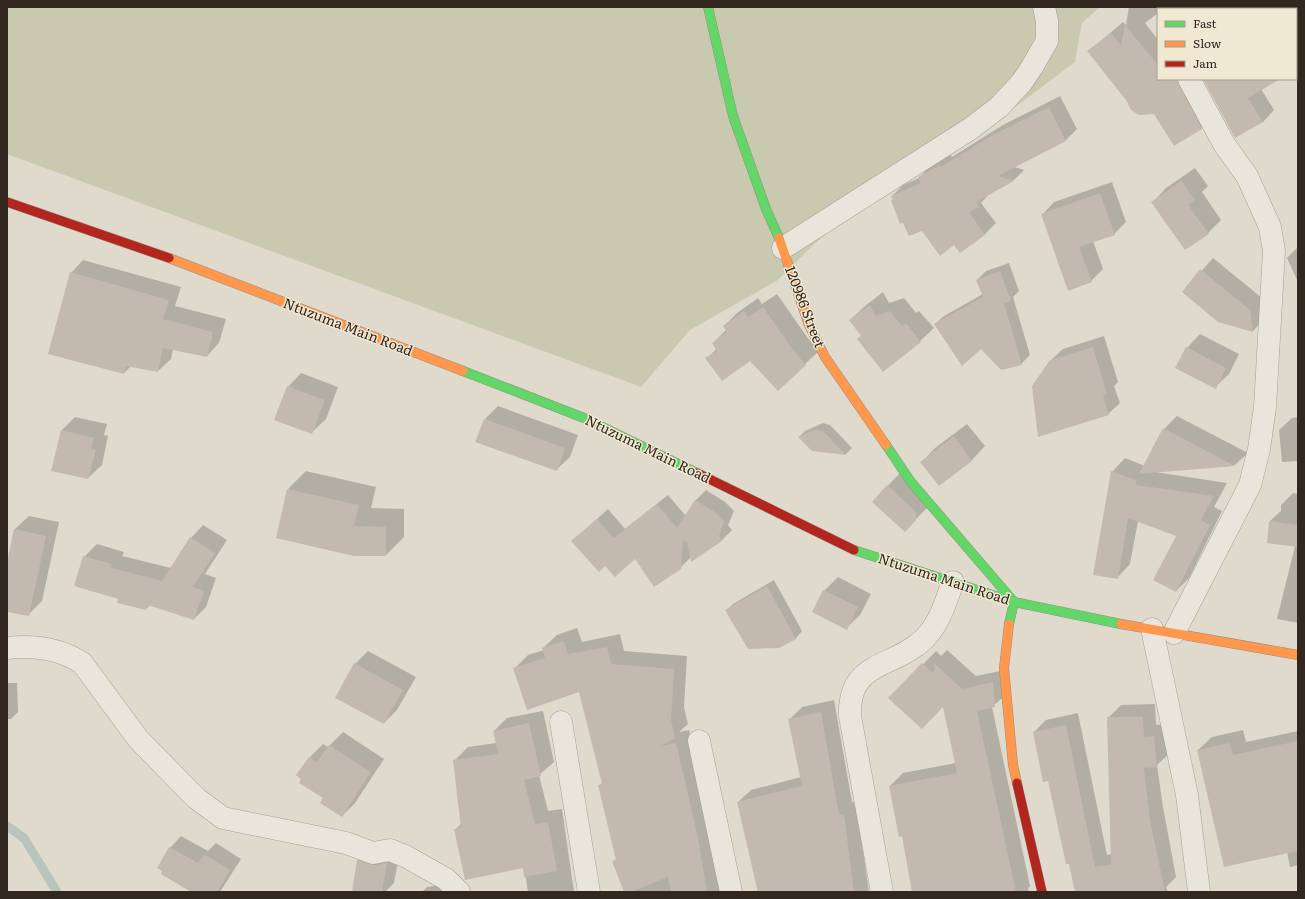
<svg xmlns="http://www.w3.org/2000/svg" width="1305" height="899" viewBox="0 0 1305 899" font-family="Literata,serif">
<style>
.cemetery{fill:#c9c9b0}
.shadow{fill:#0003}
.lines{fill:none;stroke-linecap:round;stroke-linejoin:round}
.stream{stroke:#b7c5bc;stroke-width:9}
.building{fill:#c3b9ae}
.street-casing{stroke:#a59f96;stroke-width:23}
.fast-casing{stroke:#958f86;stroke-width:10}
.slow-casing{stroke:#958f86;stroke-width:10}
.jam-casing{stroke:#958f86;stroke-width:10}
.street{stroke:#e9e5dd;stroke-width:22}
.fast{stroke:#63d668;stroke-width:9}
.slow{stroke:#ff974d;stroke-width:9}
.jam{stroke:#b3261e;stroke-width:9}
.labels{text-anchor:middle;stroke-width:3;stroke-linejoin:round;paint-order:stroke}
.street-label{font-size:14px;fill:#33281f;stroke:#f1e8d3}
</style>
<rect width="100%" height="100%" fill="#e0dacd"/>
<path class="cemetery" d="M7,7H1100L1082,23L1075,62L985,130L837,225L812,246L778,280L690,330L641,387L7,154Z"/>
<g class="shadow">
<path d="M1129,7H1165L1158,9V13L1145,23L1158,40V79H1192L1213,117L1201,128L1154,113L1127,100L1089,51L1123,22L1126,25Z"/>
<path d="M1176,7H1254L1255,9H1178Z"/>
<path d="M1204,79H1277L1261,89L1274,110L1263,122L1235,136Z"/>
<path d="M1060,96L1077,129L1066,140L1014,167L1024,170L1014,180L989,194L981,203L996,223L985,234L960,252L954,244L922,229L892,200L894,199L892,196L903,185L919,178L930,166L951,155L952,157L1003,125Z"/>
<path d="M1195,168L1208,186L1202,192L1221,220L1208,233L1153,202L1166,188Z"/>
<path d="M1112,182L1126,222L1114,234L1093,241L1103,269L1091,281L1042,215L1054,202Z"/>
<path d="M1298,247V282L1287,258Z"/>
<path d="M1213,258L1262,298L1264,319L1253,331L1183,292Z"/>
<path d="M83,260L181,287L175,306L226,319L219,343L207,356L173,349L171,359L158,371L131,366L124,373L71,273Z"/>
<path d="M1009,263L1019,291L1013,297L1030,355L1021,364L981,348L935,324L944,316L983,294L977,280L986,271Z"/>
<path d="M883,292L889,303L904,298L916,313L919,311L934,328L920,341L862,336L850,320L864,307Z"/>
<path d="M777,294L807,337L819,351L778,389L750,360L707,359L717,348L713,343L726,330L724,326L737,313L758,298L762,304Z"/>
<path d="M1200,334L1239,354L1229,374L1215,387L1187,348Z"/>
<path d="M1104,336L1118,382L1114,386L1120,403L1108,414L1051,360L1063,349Z"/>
<path d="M301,373L338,387L326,419L312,432L288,387Z"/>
<path d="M498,406L578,435L570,457L556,470L485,419Z"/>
<path d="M1177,416L1248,453L1235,465L1155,472L1227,483L1214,507L1222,511L1189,578L1176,591L1177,535L1138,521L1130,564L1117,578L1112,472L1125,458L1145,466L1164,429Z"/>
<path d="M75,417L107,424L104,435L108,436L102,465L88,478L62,430Z"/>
<path d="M1298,417V461L1282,462L1279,430L1292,418Z"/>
<path d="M823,423L830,425L852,448L846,454L813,450L799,437L805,431Z"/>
<path d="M967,424L985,446L972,460L939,485L922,462L935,448Z"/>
<path d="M306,471L376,487L371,508L404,509V537L386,555L288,489Z"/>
<path d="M901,472L929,506L905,530L873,501Z"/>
<path d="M706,490L725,502L734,511L728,525L732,530L722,540L691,557L680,568L635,558L605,565L573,541L608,509L625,529L668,495L686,516L696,500Z"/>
<path d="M1293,493L1298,494V623L1277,619L1295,546L1270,521L1281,511V505Z"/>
<path d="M29,516L59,522L42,601L28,615L7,611V577L15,529Z"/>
<path d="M203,525L227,540L205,574L216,578L206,607L194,619L150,605L146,609L119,599L84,557L97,544L124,552L122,556L171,568L191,538Z"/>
<path d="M838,577L871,594L860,615L846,628L824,591Z"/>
<path d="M774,580L802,631L796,638L778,647L726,611L733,604Z"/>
<path d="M577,628L582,642L620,634L624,651L687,656L684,707L688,724L679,732L689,730L709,819L723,892H625L613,862L617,858L599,786L603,782L579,691L514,669L528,655L544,650L543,648L557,635Z"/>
<path d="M947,650L976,676L1005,670L1008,693L992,707L1030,886L1028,888L1029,892H913L903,835L890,786L903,773L956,763L943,706L890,698L936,651L941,656Z"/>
<path d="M368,651L416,677L397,710L384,723L355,664Z"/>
<path d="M7,683H17L18,712L11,719H7Z"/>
<path d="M834,700L852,802H856L869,892H758L738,802L751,790L801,777L789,720L802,707Z"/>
<path d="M1155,704L1156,725L1166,724L1169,754L1157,765L1163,807L1176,877L1166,887L1168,892H1076L1049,780L1034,732L1046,720L1078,713L1107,855L1112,854L1108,718L1121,705Z"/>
<path d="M543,711L554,762L539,775L548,811L562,809L574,892H528L524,866L455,830L462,823L454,761L468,747L496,743L494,731L507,718Z"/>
<path d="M1243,730L1246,742L1298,731V865L1290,867L1287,852L1198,750L1212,737Z"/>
<path d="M343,732L384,759L355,803L342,816L324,798L310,757L323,744L328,747Z"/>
<path d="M181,836L208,851L216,843L241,859L220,892H193L170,848Z"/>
<path d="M372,848L400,850L394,883L385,892H356L358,861Z"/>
<path d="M454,883L456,892H422L427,887Z"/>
</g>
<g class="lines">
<path class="stream" d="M7,826L24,838L57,892"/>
</g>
<g class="building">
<path d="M1125,25L1158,65V79H1177L1202,129L1174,146L1154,114L1139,115L1131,110L1126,100L1087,51L1111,33L1121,45Z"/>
<path d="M1203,79H1280L1248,98L1263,122L1235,138Z"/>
<path d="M1049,107L1066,141L998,176L1014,181L976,202L979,207L969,212L985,235L960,253L954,245L940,256L922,231L909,236L903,223L900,224L891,200H893L891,196L921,183L918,177L940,165L941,167L991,136Z"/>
<path d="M1181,181L1195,200L1188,205L1209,234L1185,250L1151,202Z"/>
<path d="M1100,193L1115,235L1079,247L1092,282L1068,291L1041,214Z"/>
<path d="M1200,269L1250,310L1253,332L1218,322L1182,292Z"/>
<path d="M1000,271L1011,301L1004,303L1022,365L1001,370L981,349L962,366L934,324L983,297L976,280Z"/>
<path d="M70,272L169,300L163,319L213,332L207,357L163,348L158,372L126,366L124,374L48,354Z"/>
<path d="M870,305L876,316L890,311L902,326L906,323L921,342L883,372L857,339L861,336L849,320Z"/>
<path d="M763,307L793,350L806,365L778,391L750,361L722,381L705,358L717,351L712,343L727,332L723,326L744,311L748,317Z"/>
<path d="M1093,347L1107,394L1103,396L1109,415L1038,437L1032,386L1050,360Z"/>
<path d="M1186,347L1226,368L1216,389L1175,368Z"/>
<path d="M287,386L325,400L312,434L274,420Z"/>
<path d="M484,419L565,448L557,471L475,442Z"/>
<path d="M1163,428L1235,466L1139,474Z"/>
<path d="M816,429L823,431L846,455L812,451L798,437Z"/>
<path d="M61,430L94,438L91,449L96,450L88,479L51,471Z"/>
<path d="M954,436L972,461L939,486L920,462Z"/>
<path d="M1111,471L1136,480V485L1214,496L1201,520L1210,525L1176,592L1153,580L1176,536L1128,518L1118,579L1093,575Z"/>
<path d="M887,485L916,512V520L905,532L872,502Z"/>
<path d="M287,489L359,505L354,526L386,527V556H354L276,538Z"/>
<path d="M695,500L715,512L724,522L719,536L722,541L691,562L687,542L685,543L683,539L681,569L654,587L635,559L615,577L605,566L599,572L571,541L597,519L614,538L657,504L677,528Z"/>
<path d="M1269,521L1298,525V547L1267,543Z"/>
<path d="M14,529L46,536L29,616L7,612V563Z"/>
<path d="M190,537L215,553L193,587L204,591L194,620L148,605L146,610L117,603L118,599L74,586L83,556L112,564L111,568L162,581Z"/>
<path d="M767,586L796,639L779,648L748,649L725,610Z"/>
<path d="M823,590L858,607L847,630L812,612Z"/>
<path d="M564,641L568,654L607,647L611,664L674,669L671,720L675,738L661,746L676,743L697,833L707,892H671L668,877L631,892H624L612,861L616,860L598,785L602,784L579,692L527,710L513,668L545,658L542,648Z"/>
<path d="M933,662L962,689L993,682L995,707L977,711L1016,892H912L902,836L899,837L889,786L957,773L943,707L922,729L888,698L922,663L932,672L935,669Z"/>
<path d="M354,663L403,690L384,724L335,698Z"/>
<path d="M821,712L839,815L844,814L854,892H758L737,802L802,786L788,719Z"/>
<path d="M1107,717H1143L1144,737L1154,736L1157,767L1144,768L1150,820L1165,892H1075L1069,864H1066L1048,781L1043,782L1033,732L1066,725L1095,867L1111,865Z"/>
<path d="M529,723L541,776L524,780L535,824L548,822L557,871L524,877L523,868L465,880L454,829L461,828L453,760L498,754L493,731Z"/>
<path d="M1298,741V851L1224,867L1197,750L1230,743L1233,755Z"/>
<path d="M329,745L371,772L342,817L320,803L323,798L299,783L301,779L296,775L309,757L317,762Z"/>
<path d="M169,847L198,863L204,854L230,870L217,892H191L161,874L162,871L157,868Z"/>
<path d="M357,860L375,865L387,863L382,892H352Z"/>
</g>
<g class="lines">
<g class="street-casing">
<g id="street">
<path d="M783,248L970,129L999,107L1022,82L1032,67L1047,41V21L1044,7"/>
<path d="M1152,629L1187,795L1199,892"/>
<path d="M1174,633L1250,485L1259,449L1265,407L1274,251L1270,227L1247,176L1224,144L1189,79"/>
<path d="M7,648C34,645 59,648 82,663L139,740L196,798L223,818L346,843L373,853L390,850L405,856L446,879L459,892"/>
<path d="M561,722L589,892"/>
<path d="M699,741L731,892"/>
<path d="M882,892L850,716C848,660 893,669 924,639C940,623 945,603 953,582"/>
</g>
</g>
<g class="fast-casing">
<g id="fast">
<path d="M708,7L733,116L766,209L779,238"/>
<path d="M463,371L584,418L697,473"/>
<path d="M886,445L911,482L1014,602L1009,624"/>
<path d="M854,550L1014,602L1121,624"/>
</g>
</g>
<g class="slow-casing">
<g id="slow">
<path d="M779,238L809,325L825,357L886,445"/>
<path d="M169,258L463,371"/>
<path d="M1009,624L1004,668L1013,765L1017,783"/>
<path d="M1121,624L1298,655"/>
</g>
</g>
<g class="jam-casing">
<g id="jam">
<path d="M7,202L169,258"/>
<path d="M697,473L854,550"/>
<path d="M1017,783L1042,892"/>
</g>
</g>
<use href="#street" class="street"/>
<use href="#fast" class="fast"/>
<use href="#slow" class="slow"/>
<use href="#jam" class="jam"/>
</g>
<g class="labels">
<g class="street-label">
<text transform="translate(805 307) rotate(69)" y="5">120986 Street</text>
<text transform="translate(348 327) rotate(21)" y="5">Ntuzuma Main Road</text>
<text transform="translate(648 449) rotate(26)" y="5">Ntuzuma Main Road</text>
<text transform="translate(944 579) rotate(18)" y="5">Ntuzuma Main Road</text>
</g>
</g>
<rect width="1305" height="899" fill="none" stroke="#33281f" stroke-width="16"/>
<rect x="1157" y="8" width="140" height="72" fill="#f1e8d3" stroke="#a59b8b"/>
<rect x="1165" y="21" width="20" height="6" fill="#63d668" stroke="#a59b8b"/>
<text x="1193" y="28" font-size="12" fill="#33281f">Fast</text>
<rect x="1165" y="41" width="20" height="6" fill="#ff974d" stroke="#a59b8b"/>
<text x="1193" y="48" font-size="12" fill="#33281f">Slow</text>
<rect x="1165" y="61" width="20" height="6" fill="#b3261e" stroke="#a59b8b"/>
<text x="1193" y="68" font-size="12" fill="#33281f">Jam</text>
</svg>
